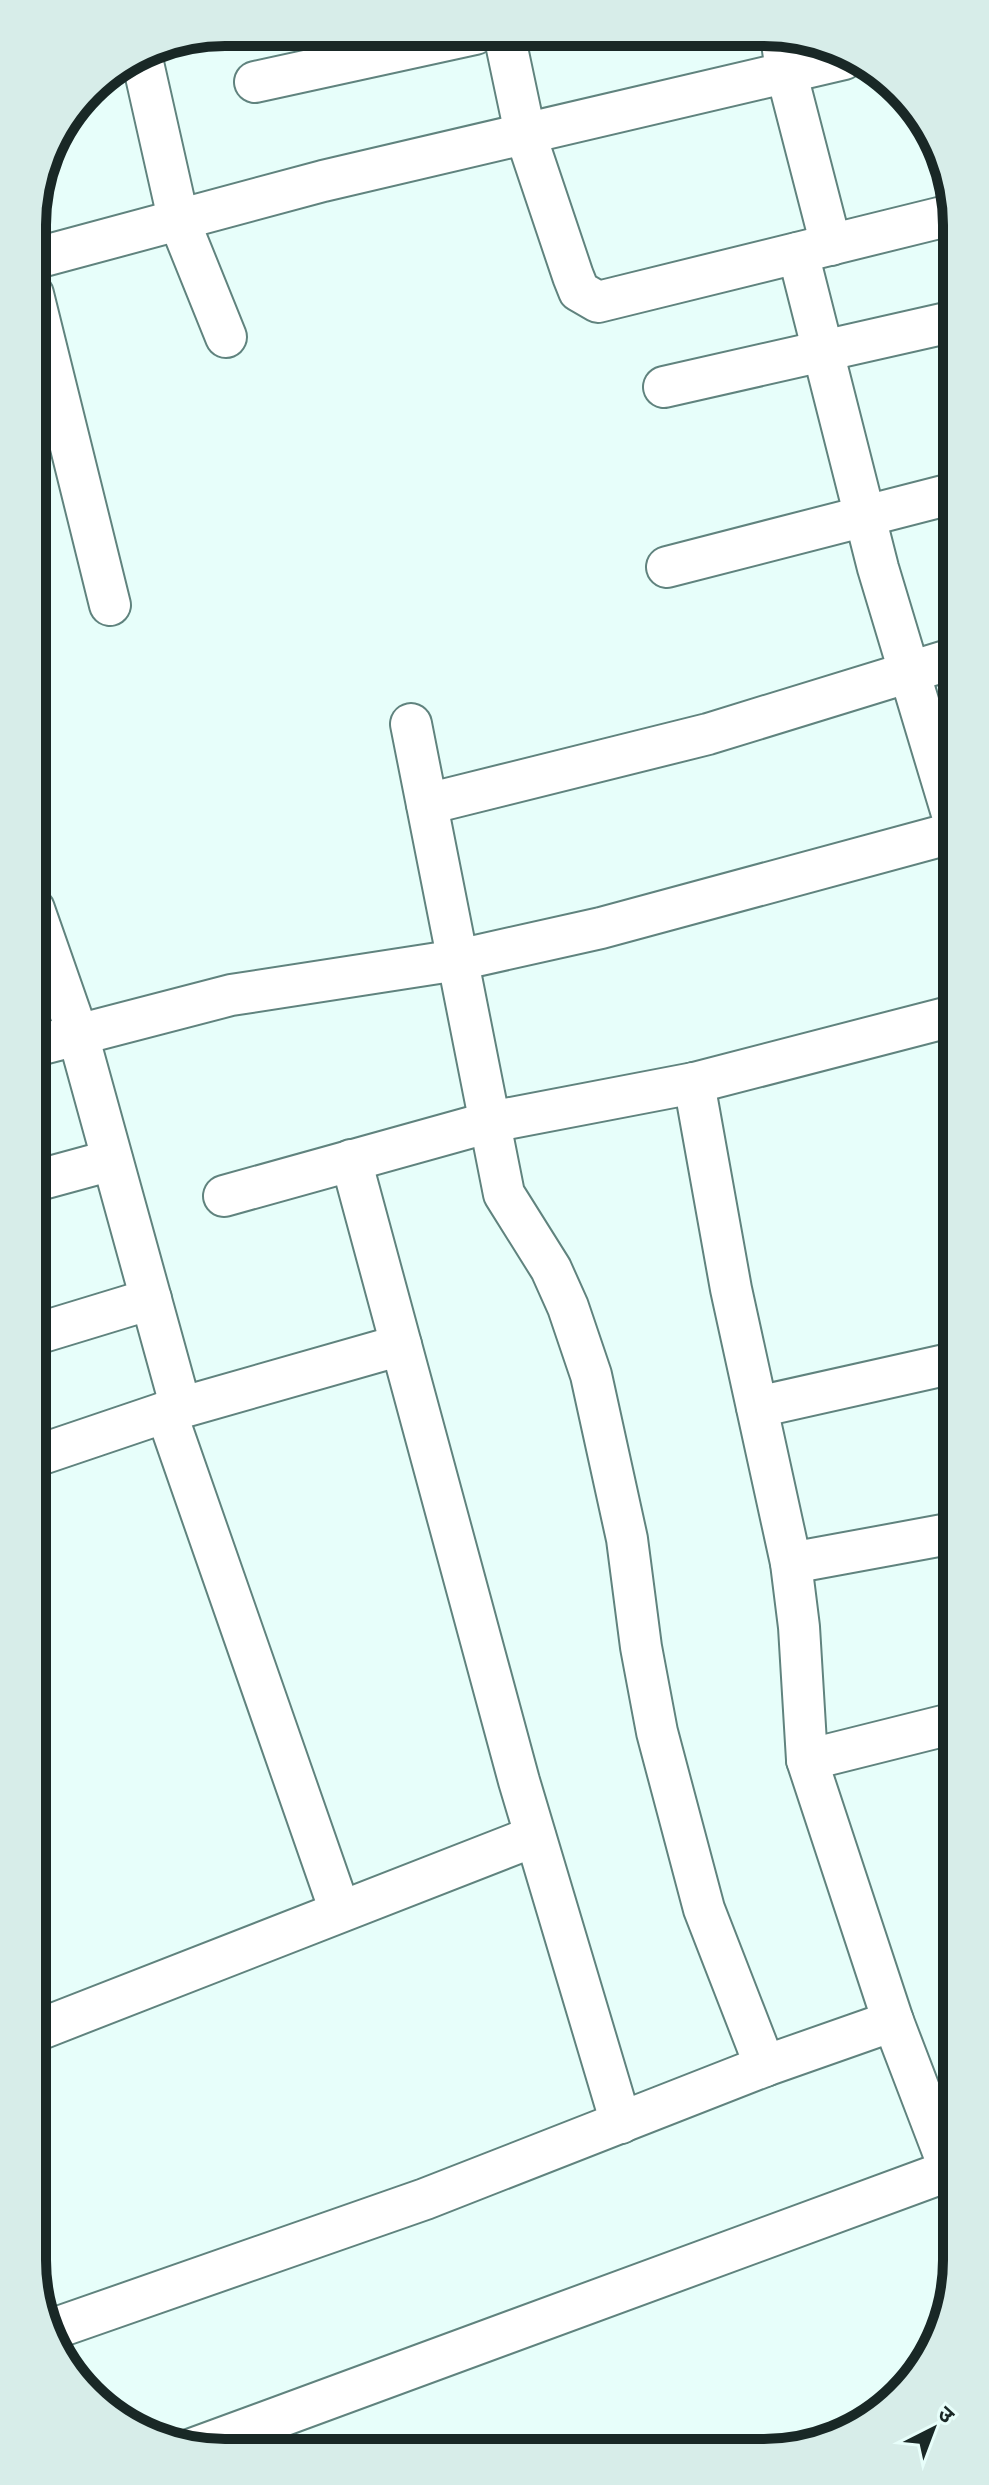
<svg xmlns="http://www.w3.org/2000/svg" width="989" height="2485" viewBox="0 0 989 2485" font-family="Rubik,'Noto Sans Devanagari',sans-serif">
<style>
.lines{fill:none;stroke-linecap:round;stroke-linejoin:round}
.minor-casing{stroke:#60837e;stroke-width:44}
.minor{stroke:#fff;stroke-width:40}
.rim{fill:none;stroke:#192826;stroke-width:10}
</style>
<rect width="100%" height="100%" fill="#e7fefa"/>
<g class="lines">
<g class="minor-casing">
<g id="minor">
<path d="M504,34L525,133L573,276L579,291L598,302L951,215"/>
<path d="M781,36L786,71L831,245"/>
<path d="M141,54L178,218L226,337"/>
<path d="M255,82L475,34"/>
<path d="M798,253L878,568L952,814"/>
<path d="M33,259L323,181L844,59"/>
<path d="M33,294L110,605"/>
<path d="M664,387L951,322"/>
<path d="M667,567L951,494"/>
<path d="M411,724L504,1194L551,1269L568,1307L591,1375L627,1539L641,1647L657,1732L704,1909L765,2066"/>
<path d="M427,804L708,734L952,659"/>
<path d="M34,909L78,1035L181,1408"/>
<path d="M35,1046L231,995L458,960L601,928L952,833"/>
<path d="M694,1083L731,1289L791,1563L799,1627L807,1760L893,2021L950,2170"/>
<path d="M351,1160L519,1781L621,2123"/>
<path d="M35,1181L112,1160"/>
<path d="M224,1196L490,1122L694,1083L953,1016"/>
<path d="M36,1334L151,1299"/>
<path d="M757,1407L954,1363"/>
<path d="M166,1412L340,1911"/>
<path d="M36,1456L166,1412L401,1345"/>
<path d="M791,1563L954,1533"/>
<path d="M807,1760L955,1723"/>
<path d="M38,2030L535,1836"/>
<path d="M50,2330L425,2199L765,2066L893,2021"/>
<path d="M192,2449L956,2168"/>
</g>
</g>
<use href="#minor" class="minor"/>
</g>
<path d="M0 0H989V2485H0ZM225 46H764A179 179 0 0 1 943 225V2260A179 179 0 0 1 764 2439H225A179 179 0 0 1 46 2260V225A179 179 0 0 1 225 46Z" fill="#d7ede9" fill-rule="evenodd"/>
<path class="rim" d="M225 46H764A179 179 0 0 1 943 225V2260A179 179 0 0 1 764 2439H225A179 179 0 0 1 46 2260V225A179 179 0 0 1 225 46Z"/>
<g transform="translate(933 2429) rotate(42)" stroke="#e7fefa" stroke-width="6" paint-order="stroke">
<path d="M0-6L14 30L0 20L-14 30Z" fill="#192826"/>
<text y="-12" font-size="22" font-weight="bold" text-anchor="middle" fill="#192826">उ</text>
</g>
</svg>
